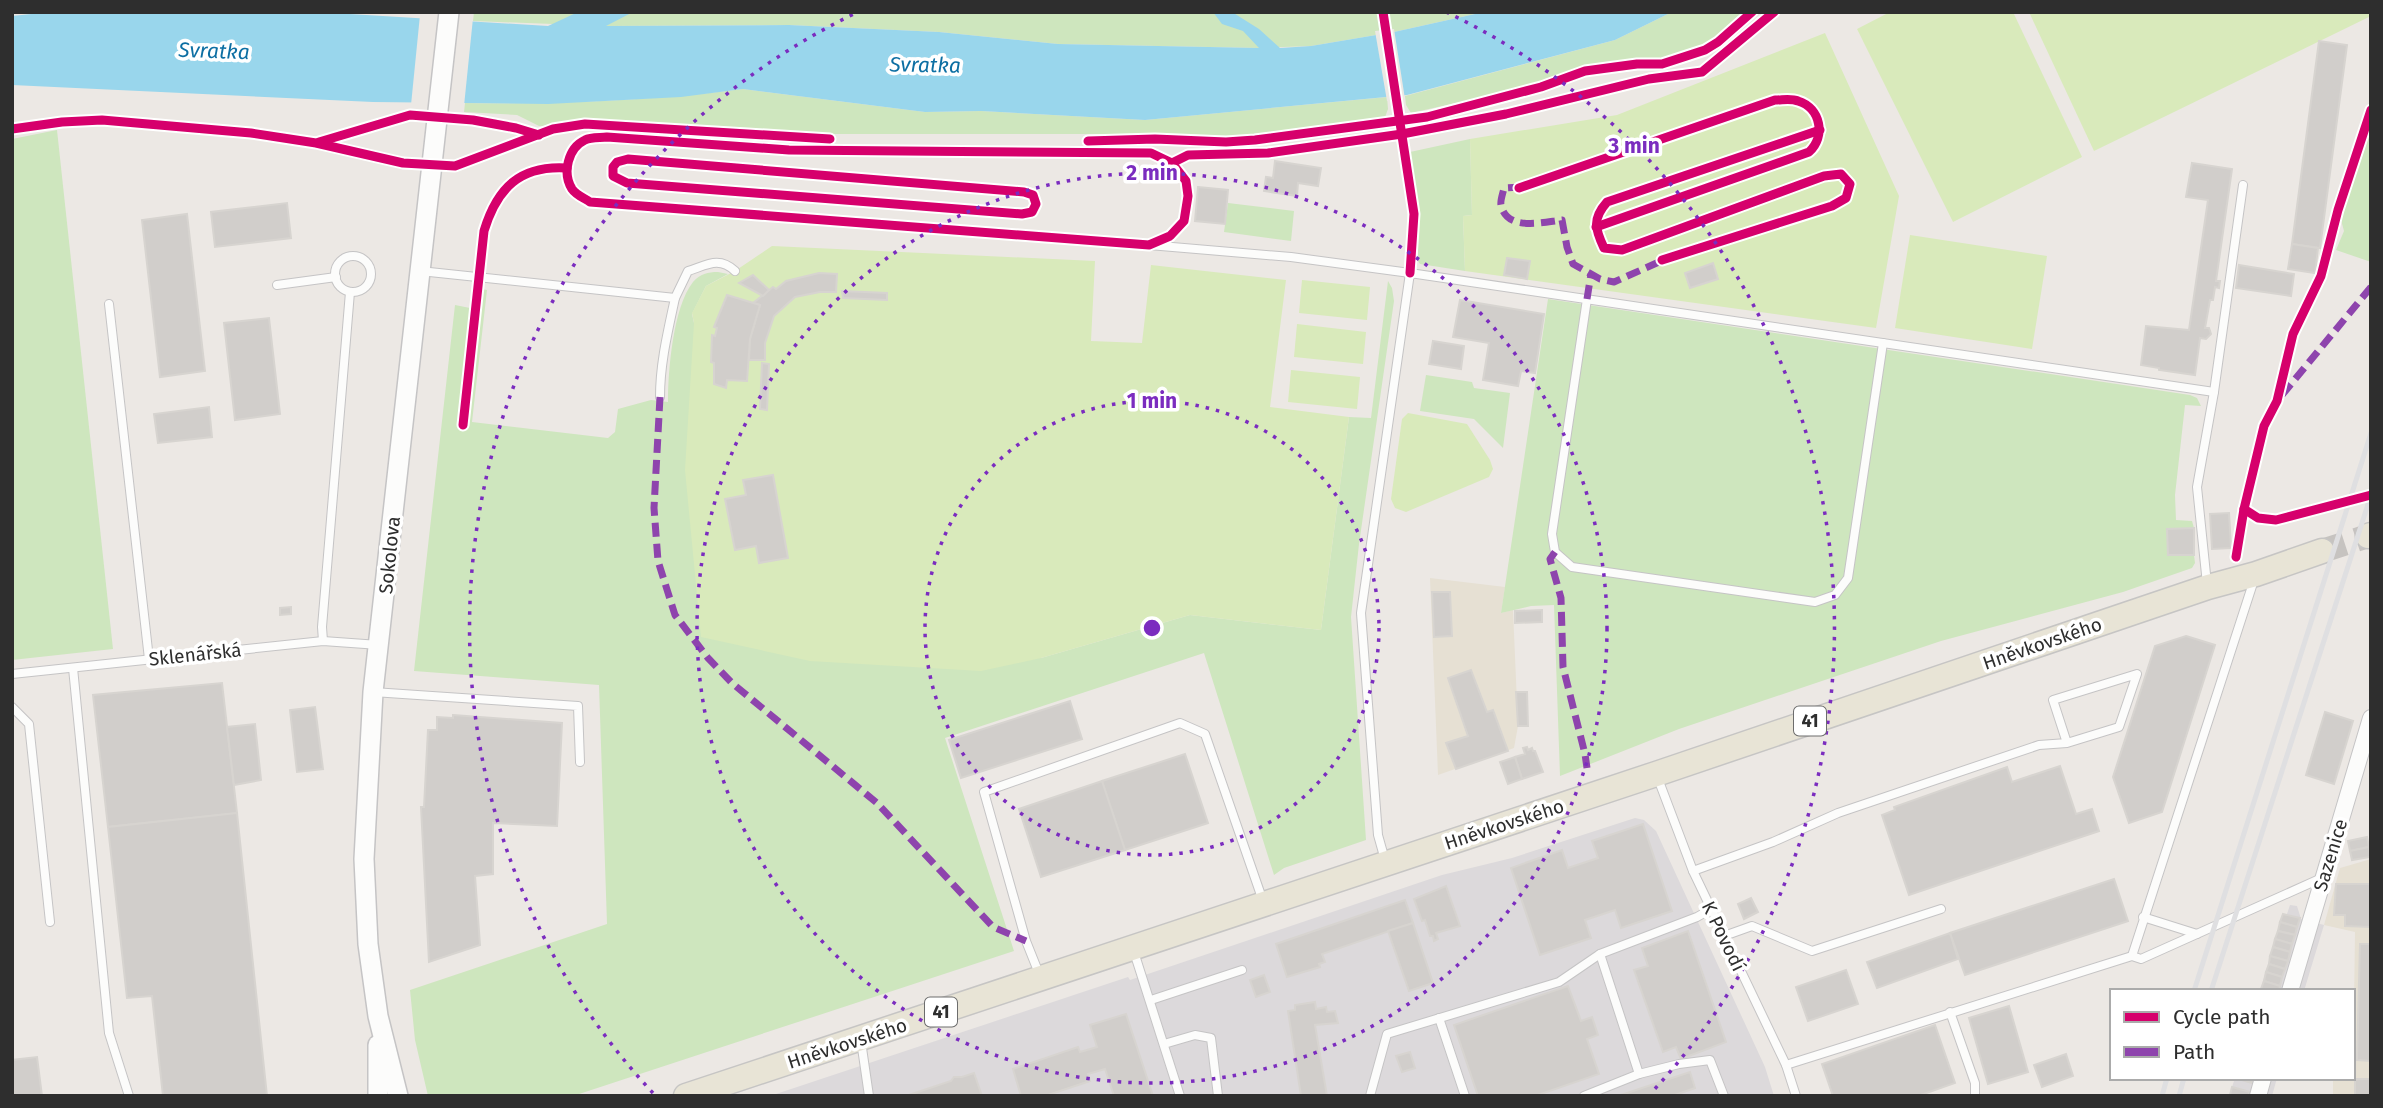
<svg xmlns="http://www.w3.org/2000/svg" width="2383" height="1108" viewBox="0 0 2383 1108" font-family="'Fira Sans',sans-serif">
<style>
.industrial{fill:#dcd9db}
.education{fill:#e6e0d3}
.green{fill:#cee6be}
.pitch{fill:#d9eabb}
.water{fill:#99d6ec}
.pier{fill:#ece8e4}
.building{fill:#d1cecb;stroke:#d7d4d0;stroke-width:2}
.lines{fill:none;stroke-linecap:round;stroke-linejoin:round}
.primary-tunnel{stroke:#c6c3c0;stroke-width:24;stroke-dasharray:24 12;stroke-linecap:butt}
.service-casing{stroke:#c5c4c5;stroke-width:10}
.minor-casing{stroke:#c5c4c5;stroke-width:18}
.tertiary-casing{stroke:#c5c4c5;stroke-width:22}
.primary-casing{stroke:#c6c5c4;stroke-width:27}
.service{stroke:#fcfcfb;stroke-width:8}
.minor{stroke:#fcfcfb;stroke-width:16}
.tertiary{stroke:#fcfcfb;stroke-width:19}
.primary{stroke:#e8e4d6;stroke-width:24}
.rail{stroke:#dfdfe1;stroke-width:5}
.quiet{stroke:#8e44ad;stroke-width:7;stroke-dasharray:14 7;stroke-linecap:butt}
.cycleway-casing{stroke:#fff;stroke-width:13}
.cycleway{stroke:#d6006c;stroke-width:9}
.ring{fill:none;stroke:#7b2cbf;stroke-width:3.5;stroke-dasharray:3.5 7}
.labels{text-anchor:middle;stroke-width:7;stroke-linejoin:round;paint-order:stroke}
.shield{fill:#fff;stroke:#6d6d6d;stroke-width:2}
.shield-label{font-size:18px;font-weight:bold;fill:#2e2e2e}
.street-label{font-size:19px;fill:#2e2e2e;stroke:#fff}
.water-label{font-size:21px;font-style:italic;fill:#0d6fa3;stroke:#fff}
.centre{fill:#7b2cbf;stroke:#fff;stroke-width:3.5}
.ring-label{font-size:21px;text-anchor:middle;font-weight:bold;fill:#7b2cbf;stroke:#fff;stroke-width:7;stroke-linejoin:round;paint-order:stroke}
</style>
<rect width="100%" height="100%" fill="#ece8e4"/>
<g class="industrial">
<path d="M1635,818L1644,820L1656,831L1765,1067L1774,1096H770L1128,977L1130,980L1442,875L1512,858Z"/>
<path d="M2290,905L2297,906L2301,919L2324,925L2304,991H2260L2283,914H2287Z"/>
<path d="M2235,1078H2277L2272,1096H2229Z"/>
</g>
<g class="education">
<path d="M1430,578L1505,587L1501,613L1513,610L1518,726L1514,748L1438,775Z"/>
<path d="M2371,859V1096H2333V1078H2353L2355,932L2324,925L2340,868Z"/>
</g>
<g class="green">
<path d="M474,12H1484L1394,32L1311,46L1260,48L1058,44L939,32L789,25L604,26L473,21Z"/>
<path d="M1672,12H1744L1715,39L1704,45L1664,58H1644L1584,69L1514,90L1411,113L1406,105L1405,96L1615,40Z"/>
<path d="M743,89L925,112L981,111L1145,120L1387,97L1388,109L1384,120L1225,137L1137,134H820L585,120L553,126H539L517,115L464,112L465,103C558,104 650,101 743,89Z"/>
<path d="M2371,129V262L2336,250L2344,231L2341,220Z"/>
<path d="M57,130L113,649L12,660V139Z"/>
<path d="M1470,139L1472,215L1463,216L1465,271L1420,264L1418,261L1417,198L1410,152Z"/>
<path d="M1228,203L1294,211L1291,241L1224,232Z"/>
<path d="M718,272L728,274L706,286L692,314L694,323L1041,658L1190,615L1321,630L1349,417L1371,418L1388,281L1392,288L1394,301L1359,544L1351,617L1366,840L1284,868L1274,875L1204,653L945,738L1014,951L573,1096H428L415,1040L410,990L607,924L599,685L414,671L455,305L470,308L459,424L467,425L482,289L487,290L472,422L608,438L615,432L618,409L651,400L668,402C668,371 673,307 693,282C700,274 708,272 718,272Z"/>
<path d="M1548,299L2190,395L2197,398L2201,406L2185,405L2175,495L2176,520L2192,521L2194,528L2167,529L2168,555H2194L2195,563L2192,568L2123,592L1941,641L1679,729L1560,776L1554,605L1531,606L1501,613Z"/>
<path d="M1426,375L1472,382L1474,388L1510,393L1503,448L1474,419L1420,411Z"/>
</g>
<g class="pitch">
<path d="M1890,12H2013L2082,157L1953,222L1857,29Z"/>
<path d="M2029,12H2371V16L2094,151Z"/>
<path d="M1825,33L1899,196L1876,328L1465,271L1463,216L1472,215L1470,139L1617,115Z"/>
<path d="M1910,235L2047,256L2032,349L1895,328Z"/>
<path d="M772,246L1095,261L1091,341L1142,343L1151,265L1286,280L1270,407L1349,417L1321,630L1190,615L1041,658L981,671L810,661L701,637L685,470L694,323L692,313L706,286L735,271Z"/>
<path d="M1302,280L1370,287L1367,320L1299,313Z"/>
<path d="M1297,324L1366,332L1363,364L1294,357Z"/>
<path d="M1291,370L1360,377L1357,409L1288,402Z"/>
<path d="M1408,413L1467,424L1490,460L1493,469L1489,477L1406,512L1395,508L1391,499L1402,419Z"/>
</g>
<path class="water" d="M50,12L111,14L120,12H317L548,26L578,12H633L606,26L789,25L939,32L1058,44L1259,48L1243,31L1222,24L1213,12H1232L1259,29L1280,48L1311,46L1394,32L1484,12H1672L1615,40L1407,95L1145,120L981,111L925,112L743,89L681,97L548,104L373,102L12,85V16Z"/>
<g class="pier">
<path d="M420,15L473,18L464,106L411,105Z"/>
<path d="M1394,29L1405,99L1387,101L1375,31Z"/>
</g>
<g class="building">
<path d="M2319,41L2347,45L2320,248L2292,244Z"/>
<path d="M1275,161L1321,168L1318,186L1298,183L1297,196L1264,191L1266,177L1273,178Z"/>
<path d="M2192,163L2232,169L2216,281H2220L2219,288L2215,287L2213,300H2210L2205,328H2209L2211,334L2206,339L2200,338L2195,375L2159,370V368L2141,365L2146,326L2189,330L2208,200L2186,197Z"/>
<path d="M1198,187L1228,190L1225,224L1195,221Z"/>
<path d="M287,203L291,238L215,247L211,212Z"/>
<path d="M187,214L205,371L160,377L142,220Z"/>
<path d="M2292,244L2318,248L2315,273L2288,269Z"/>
<path d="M1507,258L1530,261L1527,279L1504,275Z"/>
<path d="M1713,263L1718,279L1690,288L1685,273Z"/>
<path d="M2239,265L2294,274L2291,296L2236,288Z"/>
<path d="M819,273L837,274L836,292H820L795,297L774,316L765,343V360H749L750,339L760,305L753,303L773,287L776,289L786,281Z"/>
<path d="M753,275L769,290L763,296L739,283Z"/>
<path d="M842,291L887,293V300L843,298Z"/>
<path d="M727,295L760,305L750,339L747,381L727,380L726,388L714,384V363L711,362L712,335L715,336L717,328L714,327Z"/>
<path d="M1460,300L1544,314L1535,373L1521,371L1518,386L1483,380L1489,343L1453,337Z"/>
<path d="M269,318L280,414L235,420L224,323Z"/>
<path d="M1433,341L1464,346L1461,369L1429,364Z"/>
<path d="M762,363L769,364L767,410L760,409Z"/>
<path d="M209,407L212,437L158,443L154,414Z"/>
<path d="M773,475L788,558L759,563L756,546L735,550L725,499L746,495L743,480Z"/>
<path d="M2229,513L2231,548L2212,549L2210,514Z"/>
<path d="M2194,528V555H2168L2167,529Z"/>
<path d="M1432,592H1450L1452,636L1434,637Z"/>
<path d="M291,607V614L280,615V608Z"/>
<path d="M1542,610V622L1515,623V611Z"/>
<path d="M2186,636L2215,645L2162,812L2129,823L2113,777L2155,646Z"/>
<path d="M1471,670L1487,712L1493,710L1508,751L1456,769L1446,743L1468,736L1448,678Z"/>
<path d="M222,683L237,813L108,827L93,695Z"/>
<path d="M1516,692H1527L1528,726H1518Z"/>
<path d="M1070,701L1082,739L961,778L949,740Z"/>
<path d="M315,707L323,769L297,772L290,710Z"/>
<path d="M2325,712L2353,721L2334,784L2306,775Z"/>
<path d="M453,715L562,723L557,826L493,823V874L475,876L480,945L429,962L421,807H424L428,730H437V717L453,718Z"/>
<path d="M255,724L261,780L234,785L227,727Z"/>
<path d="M1527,747L1528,750L1532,748L1533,751H1535L1543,772L1522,779L1515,757L1525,754L1523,748Z"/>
<path d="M1185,754L1208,823L1125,850L1102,781Z"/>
<path d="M1515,757L1522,779L1508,784L1500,762Z"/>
<path d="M2060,766L2076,814L2092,809L2099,831L1909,895L1882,815L1895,810L1894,807L2007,767L2012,782Z"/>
<path d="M1102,781L1125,850L1041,877L1019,809Z"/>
<path d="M237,813L267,1096H163L152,996L127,998L108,827Z"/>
<path d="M1643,824L1672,911L1621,928L1615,910L1585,920L1591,938L1540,955L1511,868L1562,850L1568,868L1598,858L1592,841Z"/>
<path d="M2367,837L2369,847L2350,851L2348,841Z"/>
<path d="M2369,847L2370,857L2352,860L2350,851Z"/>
<path d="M2114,879L2128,921L1965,975L1950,933Z"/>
<path d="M2336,884H2371V927L2345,926V915H2334Z"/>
<path d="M1446,886L1460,926L1436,933L1438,939L1434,941L1433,936H1430L1425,920L1422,921L1414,899Z"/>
<path d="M1751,898L1758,912L1744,919L1738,904Z"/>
<path d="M1405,900L1413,923L1322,954L1325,962L1319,964L1320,967L1287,977L1276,944Z"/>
<path d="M2283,914L2300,918L2297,927L2280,922Z"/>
<path d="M2280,922L2297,927L2295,935L2278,931Z"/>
<path d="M1413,923L1433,983L1409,991L1388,931Z"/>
<path d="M1688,931L1726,1042L1681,1059L1676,1047L1663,1052L1634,970L1648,966L1642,948Z"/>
<path d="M2278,931L2295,935L2292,944L2275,939Z"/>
<path d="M1950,933L1958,959L1877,988L1867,962Z"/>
<path d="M2275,939L2292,944L2290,952L2273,947Z"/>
<path d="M2360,944H2371V1061L2357,1060Z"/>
<path d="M2273,947L2290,952L2288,961L2270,956Z"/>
<path d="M2270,956L2288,961L2285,969L2269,964Z"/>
<path d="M2269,964L2285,969L2282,977L2266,972Z"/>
<path d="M1846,970L1858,1004L1808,1021L1796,987Z"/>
<path d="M2266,972L2282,977L2280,986L2264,981Z"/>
<path d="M1264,975L1270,992L1256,997L1250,980Z"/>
<path d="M2264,981L2280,986L2279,991L2261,989Z"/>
<path d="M1568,986L1581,1021L1592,1017L1598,1035L1587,1039L1599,1074L1535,1096H1478L1454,1025Z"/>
<path d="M1315,1002L1316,1009L1326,1007L1327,1012L1335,1011L1338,1023L1315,1025L1327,1096H1301L1288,1011L1295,1010V1005Z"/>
<path d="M2009,1006L2028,1072L1988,1084L1969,1018Z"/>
<path d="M1126,1014L1153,1096H1114L1105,1069L1088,1074L1090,1081L1045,1096H1021L1013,1069L1078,1047L1080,1052L1097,1047L1090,1025Z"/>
<path d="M1935,1025L1955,1083L1918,1096H1833L1822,1064Z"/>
<path d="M1410,1052L1415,1068L1402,1072L1396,1056Z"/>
<path d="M2066,1054L2073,1076L2042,1087L2034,1065Z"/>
<path d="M37,1057L42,1096H12V1060Z"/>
<path d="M1690,1072L1695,1088L1672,1096H1618Z"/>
<path d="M974,1073L982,1096H906L951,1081L954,1077H962Z"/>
<path d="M2235,1078H2254L2252,1083Z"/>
<rect x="2355" y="1079" width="16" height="17"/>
<path d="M2232,1087L2250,1092L2248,1096L2230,1095Z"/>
</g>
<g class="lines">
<path class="primary-tunnel" d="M2322,551L2368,536"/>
<g class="service-casing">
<g id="service">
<path d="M1149,245L1291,257L1410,273L2214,392"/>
<circle cx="353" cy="274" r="18"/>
<path d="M420,271L675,298L688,271C707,265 719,256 735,271"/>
<path d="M277,285L336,277"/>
<path d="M1587,299L1552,534L1555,552L1572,567L1815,602L1835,595L1848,578L1883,343"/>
<path d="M109,304L149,659"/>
<path d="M660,397C660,363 668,331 675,298"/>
<path d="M2207,584L2197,487L2214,392L2243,185"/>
<path d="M323,641L322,627L350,292"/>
<path d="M73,668L109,1033L129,1096"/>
<path d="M12,674L323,641L379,645"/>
<path d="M373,692L578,706L580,762"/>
<path d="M12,707L29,724L50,922"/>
<path d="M1657,776L1693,871L1786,1065L1796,1096"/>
<path d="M1385,860L1378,835L1361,613L1410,273"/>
<path d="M1693,871L1773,842L1838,813L2039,745L2067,743L2119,727L2137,674L2053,700L2067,743"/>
<path d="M2143,917L2197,934"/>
<path d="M1724,936L1752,926L1812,951L1941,909"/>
<path d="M1134,952L1180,1096"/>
<path d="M2132,956L2254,580"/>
<path d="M1040,976L1026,941L984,792L1180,723L1205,734L1263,901"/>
<path d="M1151,1000L1242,970"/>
<path d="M1950,1012L1975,1083V1096"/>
<path d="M1439,1018L1465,1096"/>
<path d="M861,1041L869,1096"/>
<path d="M1164,1044L1195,1035L1211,1038L1218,1096"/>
<path d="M1786,1065L2132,956L2141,959L2324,877"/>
<path d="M1639,1074L1679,1064L1710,1060L1724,1096"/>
<path d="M1370,1096L1387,1034L1559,982L1600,954L1697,917L1711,909"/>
<path d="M1584,1096L1639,1074L1600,954"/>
</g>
</g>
<g class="minor-casing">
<g id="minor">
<path d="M2290,991L2371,718"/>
<path d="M2258,1096L2263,1078"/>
</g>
</g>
<g class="tertiary-casing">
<g id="tertiary">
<path d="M378,1096V1045"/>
<path d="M398,1096L378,1016L368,944L364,859L373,692L449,12"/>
</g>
</g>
<g class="primary-casing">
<g id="primary">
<path d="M2368,536L2371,535"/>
<path d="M686,1096L1656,774L2208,587L2256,574L2322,551"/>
</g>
</g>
<use href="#service" class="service"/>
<use href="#minor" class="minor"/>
<use href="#tertiary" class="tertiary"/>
<use href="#primary" class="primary"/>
<g class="rail">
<path d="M2194,991L2371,433"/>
<path d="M2211,991L2371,495"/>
<path d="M2162,1096L2167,1078"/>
<path d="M2179,1096L2184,1078"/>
</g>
<g class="quiet">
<path d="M1522,187L1504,188C1503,193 1500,201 1501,205C1507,232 1543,222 1562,220L1567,247L1573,264L1600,279L1614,282L1668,258"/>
<path d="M1587,299L1591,274"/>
<path d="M2282,395L2371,287"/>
<path d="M660,397L654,508L658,561L675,615L708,658L732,683L877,803L993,927L1026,941"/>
<path d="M1555,552L1550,559L1561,598L1563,667L1585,754L1587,768"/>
</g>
<g class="cycleway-casing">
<g id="cycleway">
<path d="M1383,12L1414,214L1410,273"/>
<path d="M12,129L62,122L102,120L251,133L316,143L403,163L455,166L553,129L585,124L830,139"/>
<path d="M1088,141L1155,139L1226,142L1255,140L1427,117L1541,87L1585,71L1637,64H1662L1705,50L1718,42L1752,12"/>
<path d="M319,142L410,115L473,120L516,128L539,135"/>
<path d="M628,159L1024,192L1033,195L1036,204L1032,212L1022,214L627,183L613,176V167L617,162Z"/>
<path d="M1172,163L1151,153L789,150L607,137C601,138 591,137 585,140C568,148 562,173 572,189C576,195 584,198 590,202L1149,245L1170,236L1184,221L1188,196L1186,181L1172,163L1188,155L1268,153L1402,134L1506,114L1649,79L1702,72L1774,12"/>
<path d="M1519,188L1775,100C1783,100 1791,98 1798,101C1821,108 1826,137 1809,152L1596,227"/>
<path d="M1662,260L1832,206L1846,198L1850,184L1841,174L1824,176L1622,250L1604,248C1595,229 1592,219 1607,202L1820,130"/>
<path d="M463,425L484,231C497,188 520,165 567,168"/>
<path d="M2244,509L2258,518L2276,520L2371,495"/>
<path d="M2236,557L2244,509L2264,426L2277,401L2293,334L2321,276L2338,210L2371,110"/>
</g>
</g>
<use href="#cycleway" class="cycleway"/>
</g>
<g class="ring">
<circle cx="1152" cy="628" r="227"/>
<circle cx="1152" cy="628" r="455"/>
<path d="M653 1093A682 682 0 0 1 858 12M1446 12A682 682 0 0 1 1651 1093"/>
</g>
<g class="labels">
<g class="shield">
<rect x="1794" y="706.5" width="32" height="29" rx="5"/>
<rect x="925" y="997.5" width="32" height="29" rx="5"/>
</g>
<g class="shield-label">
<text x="1810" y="727">41</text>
<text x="941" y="1018">41</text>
</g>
<g class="street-label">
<text transform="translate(389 555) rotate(-84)" y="7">Sokolova</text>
<text transform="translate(2042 643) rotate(-19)" y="7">Hněvkovského</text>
<text transform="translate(195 654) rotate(-6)" y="7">Sklenářská</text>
<text transform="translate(1504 824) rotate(-18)" y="7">Hněvkovského</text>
<text transform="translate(2330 855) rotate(-73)" y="7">Sazenice</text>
<text transform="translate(1724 936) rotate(64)" y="7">K Povodí</text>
<text transform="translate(847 1043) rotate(-18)" y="7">Hněvkovského</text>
</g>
<g class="water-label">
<text transform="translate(214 51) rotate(2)" y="7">Svratka</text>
<text transform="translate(925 65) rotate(1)" y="7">Svratka</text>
</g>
</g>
<circle cx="1152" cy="628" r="10" class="centre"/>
<g class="ring-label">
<text x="1634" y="153">3 min</text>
<text x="1152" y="180">2 min</text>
<text x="1152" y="408">1 min</text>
</g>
<rect width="2383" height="1108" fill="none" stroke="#2e2e2e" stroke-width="28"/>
<rect x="2110" y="989" width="245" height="91" fill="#ffffff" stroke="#ababab" stroke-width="2"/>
<rect x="2124" y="1012" width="35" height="10" fill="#d6006c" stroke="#ababab" stroke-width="2"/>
<text x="2173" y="1024" font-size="21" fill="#2e2e2e">Cycle path</text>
<rect x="2124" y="1047" width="35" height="10" fill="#8e44ad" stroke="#ababab" stroke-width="2"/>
<text x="2173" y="1059" font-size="21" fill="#2e2e2e">Path</text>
</svg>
